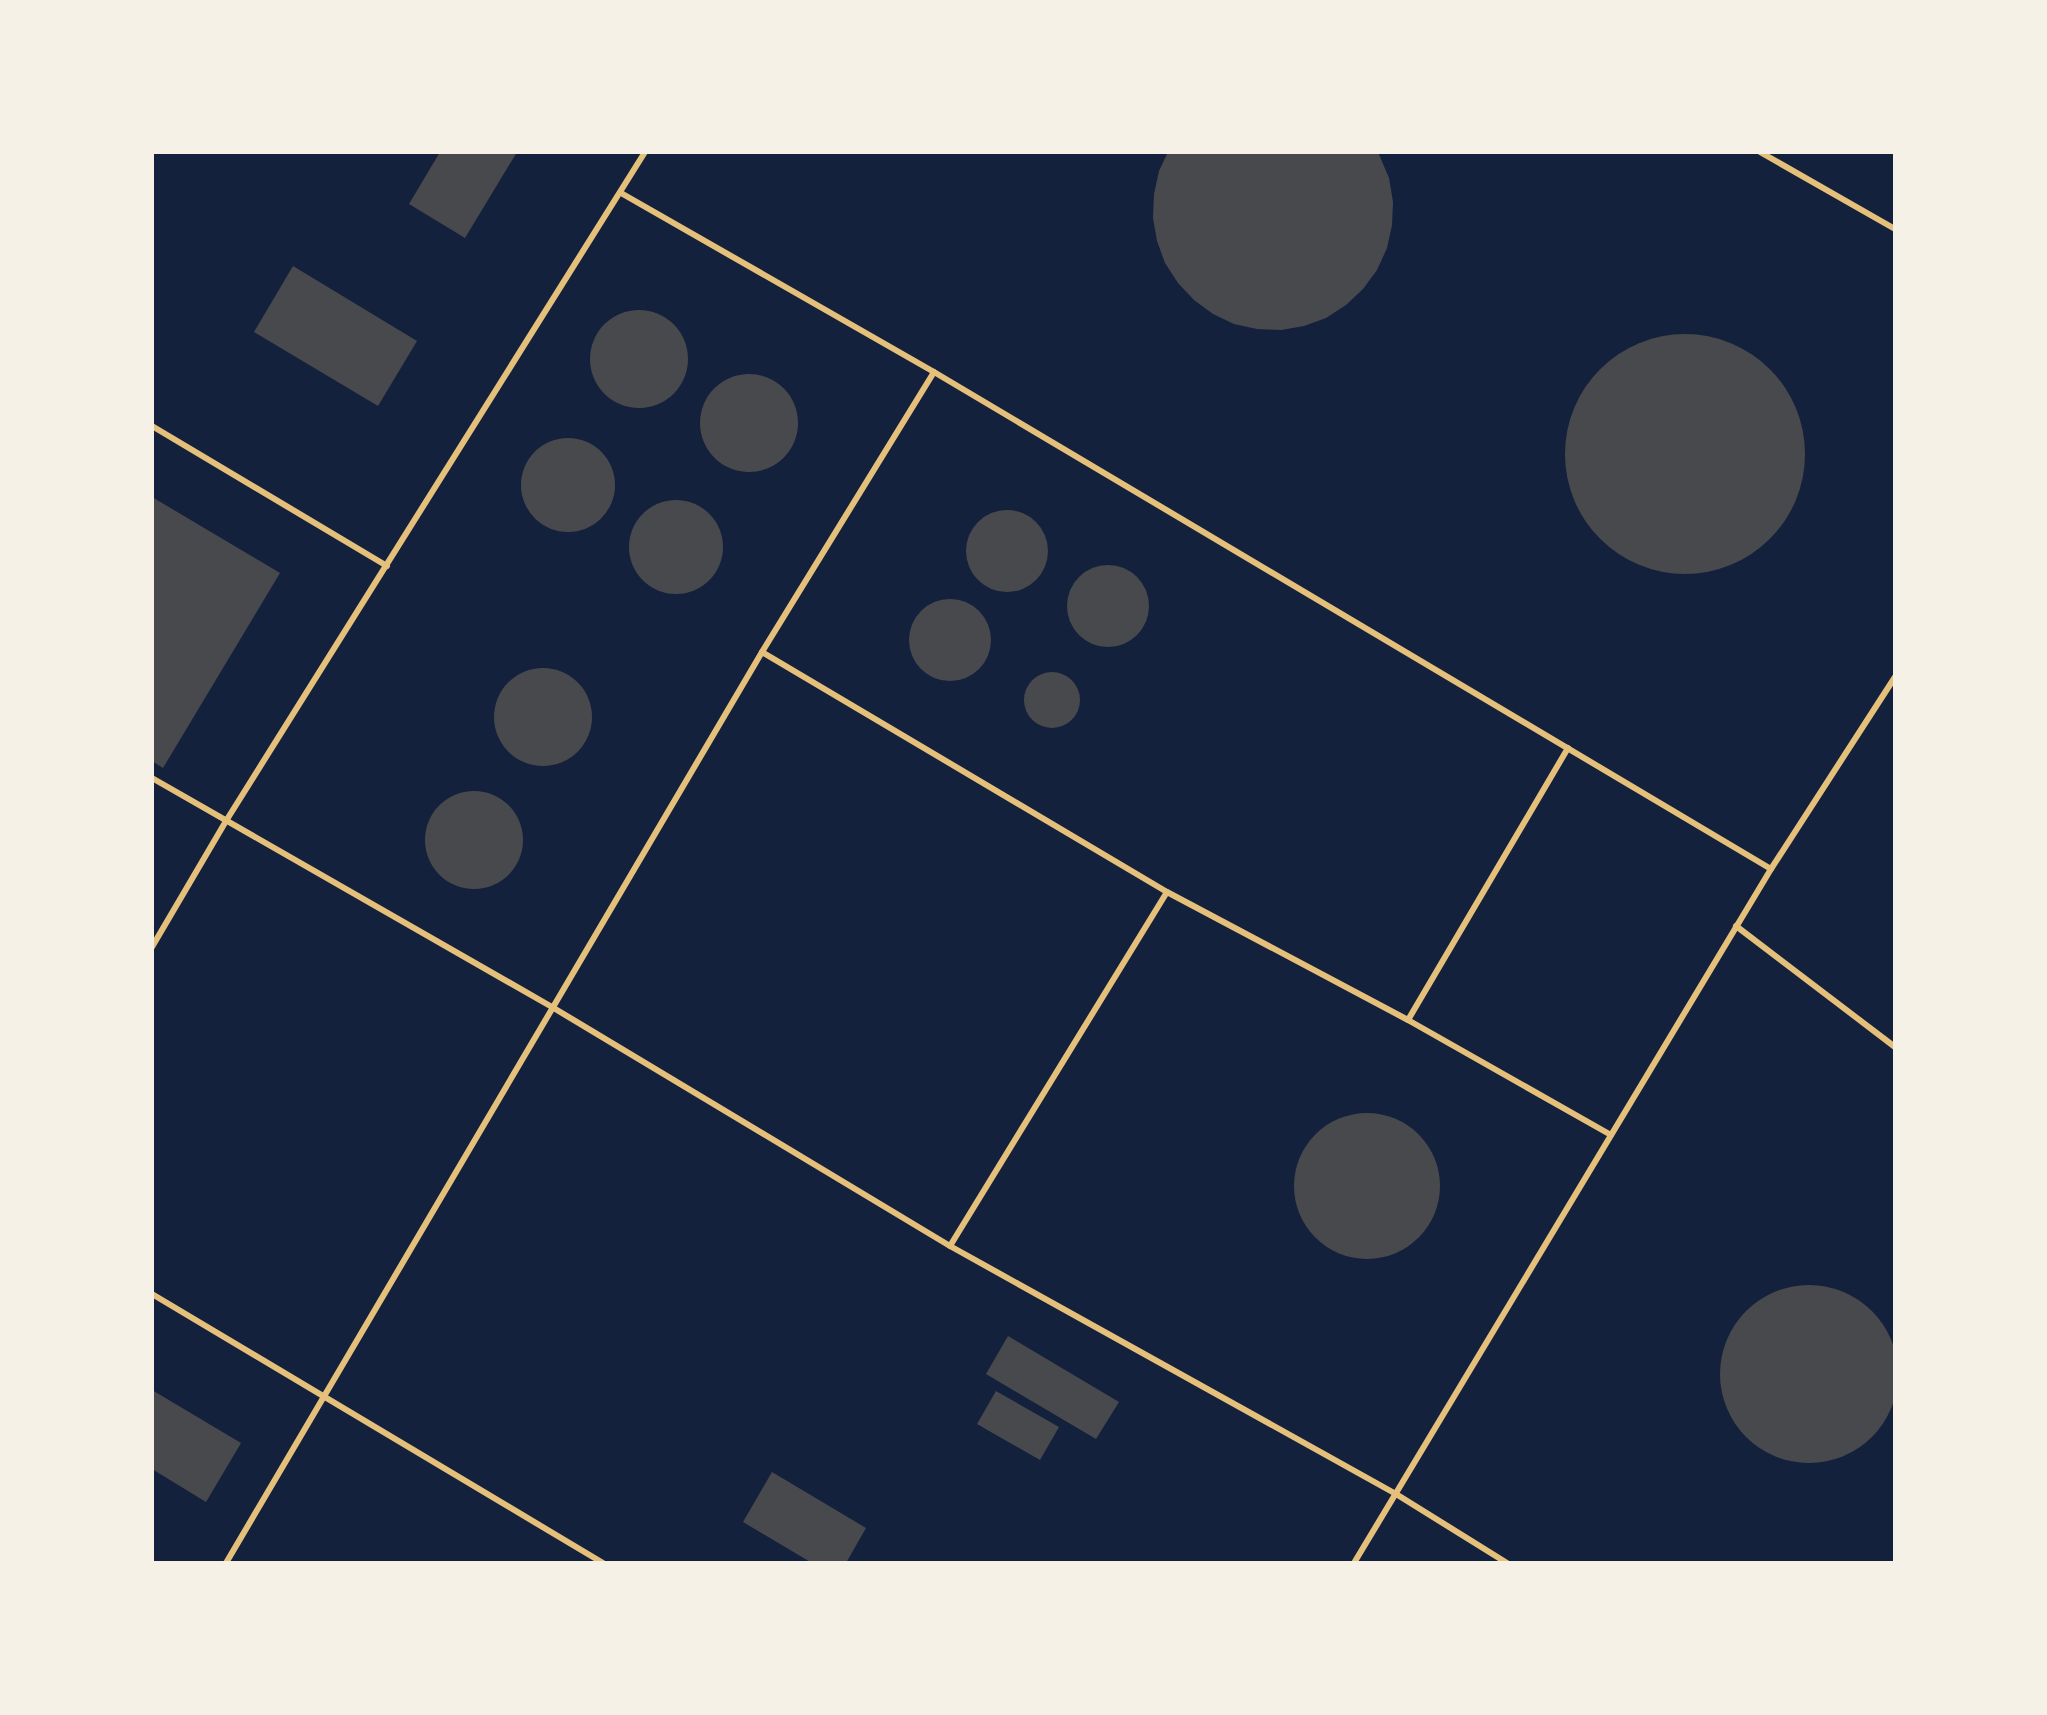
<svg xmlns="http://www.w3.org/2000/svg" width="2047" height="1715" viewBox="0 0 2047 1715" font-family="Literata,serif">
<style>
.building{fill:#48494c}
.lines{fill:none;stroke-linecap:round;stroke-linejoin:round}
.service{stroke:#e5c07b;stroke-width:6}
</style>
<rect width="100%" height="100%" fill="#14213d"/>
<g class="building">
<path d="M440,152H517L465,238L409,204Z"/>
<path d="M1168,152H1378L1389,178L1393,202L1392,225L1387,248L1377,270L1363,289L1346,305L1326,318L1304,326L1281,330L1257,329L1234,324L1213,314L1194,300L1178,283L1165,263L1157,241L1153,218L1154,194L1159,171Z"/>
<path d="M293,266L417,341L378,406L254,332Z"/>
<circle cx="639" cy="359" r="49"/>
<circle cx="1685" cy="454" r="120"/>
<circle cx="749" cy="423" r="49"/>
<circle cx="568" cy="485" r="47"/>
<path d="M152,497L280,573L163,768L152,761Z"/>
<circle cx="676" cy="547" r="47"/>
<circle cx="1007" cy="551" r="41"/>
<circle cx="1108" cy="606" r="41"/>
<circle cx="950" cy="640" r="41"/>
<circle cx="543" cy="717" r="49"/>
<circle cx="1052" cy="700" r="28"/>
<circle cx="474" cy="840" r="49"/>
<circle cx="1367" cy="1186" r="73"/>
<circle cx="1809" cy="1374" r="89"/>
<path d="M1008,1336L1119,1402L1096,1439L986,1374Z"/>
<path d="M152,1390L241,1443L206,1502L152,1469Z"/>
<path d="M996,1391L1059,1427L1040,1460L977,1424Z"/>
<path d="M772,1472L866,1528L846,1563H812L743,1522Z"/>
</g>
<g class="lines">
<g class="service">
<path d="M1760,152L1895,229"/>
<path d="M621,193L934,372L1771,869"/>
<path d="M152,426L387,566"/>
<path d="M762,652L1167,892L1408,1020L1611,1135"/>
<path d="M152,778L552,1007L950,1246L1396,1494L1507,1563"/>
<path d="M1736,926L1895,1047"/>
<path d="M152,947L226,821L645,152"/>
<path d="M1408,1020L1568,748"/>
<path d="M950,1246L1167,892"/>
<path d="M152,1294L603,1563"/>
<path d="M226,1563L762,652L934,372"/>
<path d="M1354,1563L1771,869L1895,677"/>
</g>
</g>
<rect width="2047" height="1715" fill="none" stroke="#f6f1e7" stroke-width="308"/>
</svg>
